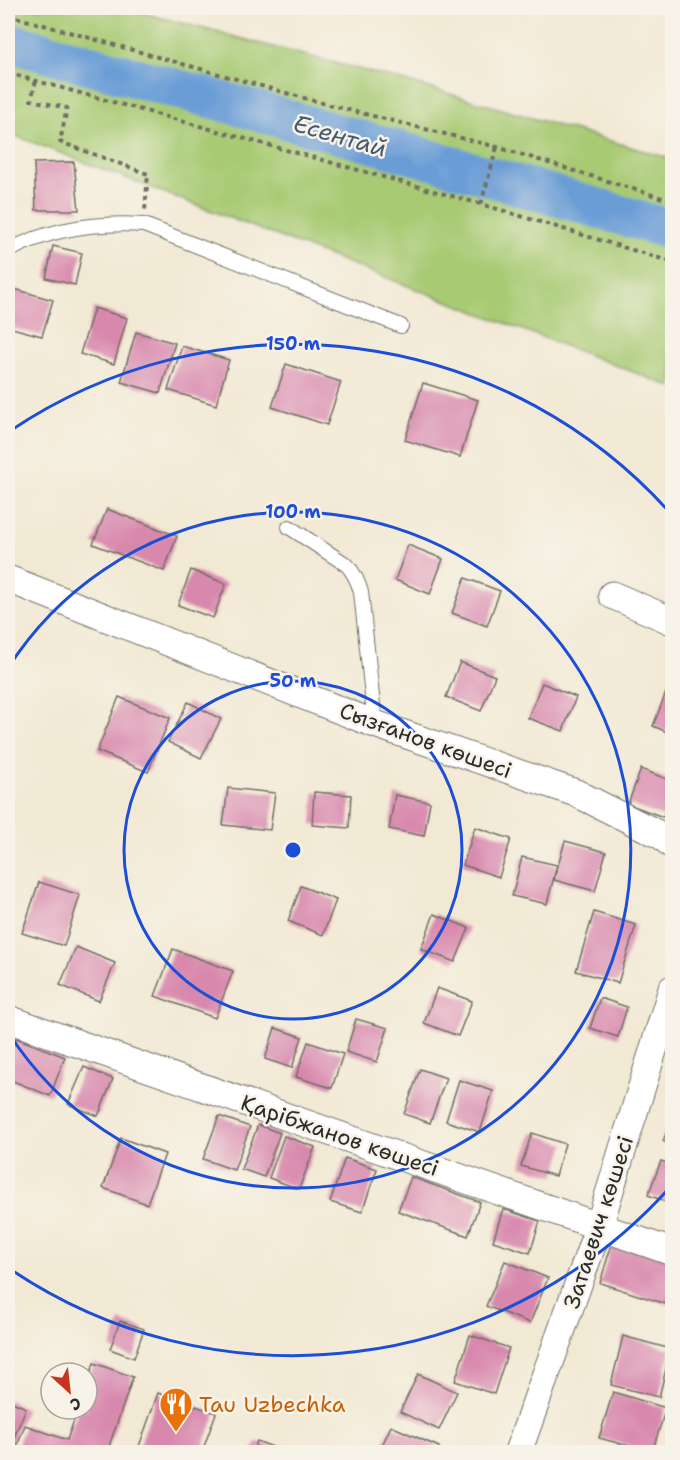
<svg xmlns="http://www.w3.org/2000/svg" width="680" height="1460" viewBox="0 0 680 1460" font-family="'Shantell Sans',sans-serif">
<style>
.green{fill:#a8ca73;stroke:#6a7a4f;stroke-width:1.5}
.lines{fill:none;stroke-linecap:round;stroke-linejoin:round}
.river{stroke:#6a9dd6;stroke-width:40}
.building{fill:#d888ad}
.lane-casing{stroke:#716e66;stroke-width:16}
.street-casing{stroke:#716e66;stroke-width:29}
.path{stroke:#716e66;stroke-width:4;stroke-dasharray:4.5 4.5;stroke-linecap:butt}
.lane{stroke:#fff;stroke-width:14}
.street{stroke:#fff;stroke-width:27}
.ring{fill:none;stroke:#1d4ed8;stroke-width:3}
.labels{text-anchor:middle;stroke-width:5;stroke-linejoin:round;paint-order:stroke}
.street-label{font-size:22px;fill:#2b2b2b;stroke:#f7f3e8}
.food-label{font-size:22px;fill:#c56008;stroke:#f7f3e8;text-anchor:start}
.water-label{font-size:24px;font-style:italic;fill:#44596f;stroke:#f7f3e8}
.centre{fill:#1d4ed8;stroke:#f7f3e8;stroke-width:3}
.ring-label{font-size:18px;text-anchor:middle;font-weight:bold;fill:#1d4ed8;stroke:#f7f3e8;stroke-width:5;stroke-linejoin:round;paint-order:stroke}
</style>
<rect width="100%" height="100%" fill="#f7f3e8"/>
<filter id="ink" filterUnits="userSpaceOnUse"><feTurbulence type="fractalNoise" baseFrequency=".0167" numOctaves="2"/><feDisplacementMap in="SourceGraphic" scale="12" xChannelSelector="R" yChannelSelector="G"/><feConvolveMatrix kernelMatrix="1 2 1 2 8 2 1 2 1" color-interpolation-filters="sRGB"/></filter>
<filter id="wash" filterUnits="userSpaceOnUse"><feTurbulence type="fractalNoise" baseFrequency=".008" numOctaves="4" result="noise"/><feDisplacementMap in="SourceGraphic" scale="24" xChannelSelector="R" yChannelSelector="G"/><feGaussianBlur stdDeviation="1.35" result="paint"/><feColorMatrix in="noise" values="0 0 0 0 0 0 0 0 0 0 0 0 0 0 0 0 0 1.4 0 .05"/><feComposite in="paint" operator="in"/></filter>
<g filter="url(#wash)">
<rect width="100%" height="100%" fill="#f2e9d4"/>
<path class="green" d="M8,8H124L423,86L672,159V387L8,133Z"/>
<g class="lines">
<path class="river" d="M8,42L422,157L672,230"/>
</g>
<g id="blocks">
<g class="building">
<path d="M74,162L79,210H36L34,163Z"/>
<path d="M53,246L82,253L75,285L46,278Z"/>
<path d="M11,288L53,300L42,336L8,327V301Z"/>
<path d="M94,308L127,318L114,364L80,354Z"/>
<path d="M136,332L175,343L160,393L121,382Z"/>
<path d="M182,346L229,360L216,405L168,390Z"/>
<path d="M286,364L341,382L327,425L272,407Z"/>
<path d="M423,383L478,400L460,457L405,440Z"/>
<path d="M107,509L177,536L164,571L93,544Z"/>
<path d="M408,545L443,559L430,594L395,580Z"/>
<path d="M191,570L226,584L213,618L178,605Z"/>
<path d="M465,578L500,591L487,626L452,613Z"/>
<path d="M460,662L495,676L481,711L446,697Z"/>
<path d="M672,677V734L653,726Z"/>
<path d="M542,683L576,697L563,731L528,718Z"/>
<path d="M119,697L170,718L148,772L97,751Z"/>
<path d="M188,702L221,719L201,758L168,742Z"/>
<path d="M641,769L672,781V792L663,817L628,804Z"/>
<path d="M228,788L275,793L270,830L223,825Z"/>
<path d="M314,792L351,795L349,828L312,825Z"/>
<path d="M395,795L430,802L424,836L389,829Z"/>
<path d="M475,827L511,839L499,877L463,865Z"/>
<path d="M565,841L606,852L595,891L554,880Z"/>
<path d="M522,857L557,865L547,904L512,896Z"/>
<path d="M39,882L80,895L64,946L22,933Z"/>
<path d="M301,886L336,900L323,935L288,921Z"/>
<path d="M594,912L636,925L618,983L576,971Z"/>
<path d="M434,914L469,928L455,962L421,949Z"/>
<path d="M76,947L115,963L99,1001L60,985Z"/>
<path d="M173,949L233,971L215,1018L155,996Z"/>
<path d="M437,988L472,1001L458,1036L424,1023Z"/>
<path d="M600,998L627,1007L618,1037L590,1028Z"/>
<path d="M356,1019L388,1028L377,1062L346,1052Z"/>
<path d="M275,1028L302,1037L292,1068L265,1059Z"/>
<path d="M16,1038L65,1057L50,1096L8,1079V1060Z"/>
<path d="M308,1042L343,1054L332,1088L296,1077Z"/>
<path d="M84,1067L113,1079L98,1116L68,1104Z"/>
<path d="M420,1069L446,1078L430,1123L404,1114Z"/>
<path d="M459,1080L493,1091L480,1132L446,1121Z"/>
<path d="M219,1116L250,1127L234,1170L203,1159Z"/>
<path d="M672,1118V1145L663,1141Z"/>
<path d="M258,1125L280,1133L264,1177L241,1169Z"/>
<path d="M532,1133L565,1144L555,1176L521,1166Z"/>
<path d="M284,1136L315,1147L299,1189L269,1178Z"/>
<path d="M121,1138L165,1154L147,1204L103,1188Z"/>
<path d="M345,1158L377,1169L362,1212L330,1202Z"/>
<path d="M661,1161L672,1165V1204L648,1195Z"/>
<path d="M411,1177L480,1202L468,1236L398,1211Z"/>
<path d="M503,1209L540,1221L530,1253L493,1241Z"/>
<path d="M613,1240L672,1259V1306L600,1283Z"/>
<path d="M505,1261L548,1278L530,1323L486,1306Z"/>
<path d="M120,1321L144,1329L134,1358L110,1349Z"/>
<path d="M470,1335L509,1348L494,1394L455,1381Z"/>
<path d="M623,1336L671,1349L659,1397L611,1385Z"/>
<path d="M94,1363L133,1377L107,1452H15L25,1425L67,1440L78,1409H87V1383Z"/>
<path d="M418,1374L457,1392L439,1430L400,1412Z"/>
<path d="M613,1392L666,1408L652,1452L599,1438Z"/>
<path d="M158,1393L216,1413L202,1452H137Z"/>
<path d="M8,1400L26,1408L8,1452Z"/>
<path d="M391,1426L439,1447L437,1452H379Z"/>
<path d="M257,1441L286,1452H252Z"/>
</g>
</g>
</g>
<g filter="url(#ink)">
<use href="#blocks" fill-opacity="0" stroke="#716e66" stroke-width="1.5"/>
<g class="lines">
<g class="lane-casing">
<g id="lane">
<path d="M8,251C49,229 97,222 144,225L401,326"/>
<path d="M289,527L347,565C354,573 358,581 361,592L375,724"/>
</g>
</g>
<g class="street-casing">
<g id="street">
<path d="M8,579L375,724L576,793L662,836L672,845"/>
<path d="M612,595L672,621"/>
<path d="M8,1019L672,1252"/>
<path d="M518,1452L599,1226L672,989"/>
</g>
</g>
<g class="path">
<path d="M8,15L329,105L497,147L672,201"/>
<path d="M8,73L481,204L672,262"/>
<path d="M36,81L31,100L67,108L60,142L148,174L145,210"/>
<path d="M481,204L497,147"/>
</g>
<use href="#lane" class="lane"/>
<use href="#street" class="street"/>
</g>
</g>
<g class="ring">
<circle cx="293" cy="850" r="169"/>
<path d="M8 668A338 338 0 1 1 8 1032"/>
<path d="M672 1185A506 506 0 0 1 10 1269M10 431A506 506 0 0 1 672 515"/>
</g>
<defs>
<g id="restaurant-pin" transform="scale(1.725)"><path d="M0 17L-7.5 6A9.5 9.5 0 1 1 7.5 6Z" fill="#e8710a" stroke="#f7f3e8"/><path d="M-5-6h1v4h1v-4h1v4h1v-4h1v5L-1.5 .5V6h-2V.5L-5-1ZM5-6V6H3V1.5H1.5Q1.5-4 5-6Z" fill="#fff"/></g>
</defs>
<g fill-rule="evenodd">
<use href="#restaurant-pin" x="176" y="1404"/>
</g>
<g class="labels">
<g class="street-label">
<text transform="translate(426 740) rotate(20)" y="8">Сызғанов көшесі</text>
<text transform="translate(340 1135) rotate(19)" y="8">Қарібжанов көшесі</text>
<text transform="translate(598 1222) rotate(-72)" y="8">Затаевич көшесі</text>
</g>
<g class="food-label">
<text x="199" y="1412">Tau Uzbechka</text>
</g>
<g class="water-label">
<text transform="translate(340 136) rotate(16)" y="8">Есентай</text>
</g>
</g>
<circle cx="293" cy="850" r="9" class="centre"/>
<g class="ring-label">
<text x="293" y="350">150 m</text>
<text x="293" y="518">100 m</text>
<text x="293" y="687">50 m</text>
</g>
<rect width="680" height="1460" fill="none" stroke="#f7f3e8" stroke-width="30"/>
<g transform="translate(69 1391) rotate(153)"><circle r="28" fill="#f7f3e8" stroke="#a5a39c" stroke-width="1.5"/>
<path d="M0-4.5L10 22L0 15L-10 22Z" fill="#c8321e"/>
<text y="-9" font-size="16" font-weight="bold" text-anchor="middle" fill="#2b2b2b">С</text>
</g>
</svg>
